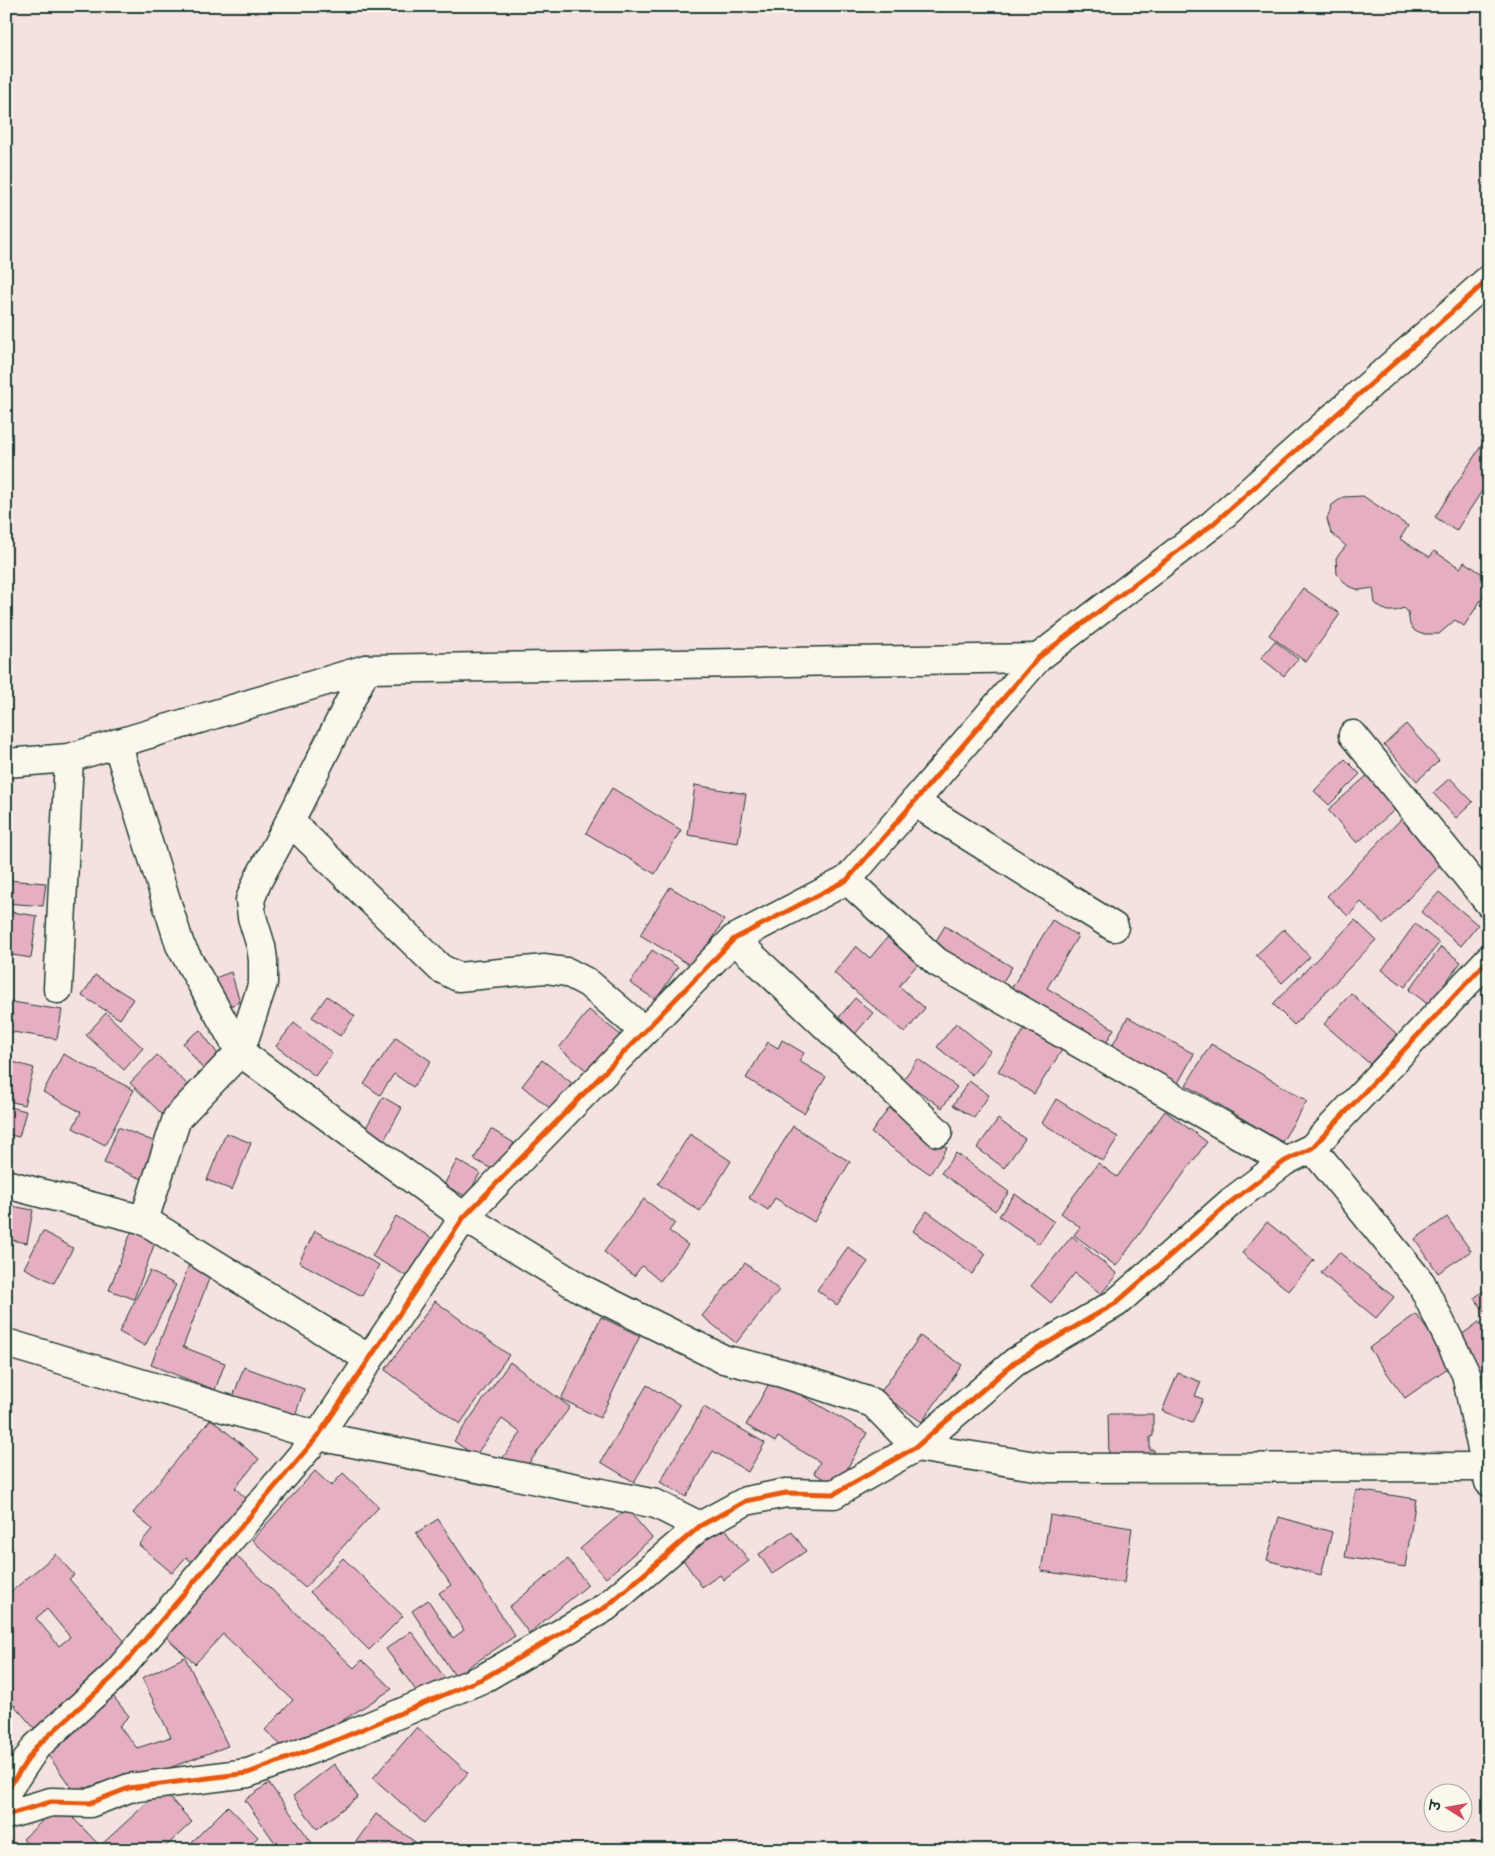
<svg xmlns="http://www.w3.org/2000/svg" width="1495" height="1856" viewBox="0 0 1495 1856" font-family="'Shantell Sans','Playpen Sans Deva',sans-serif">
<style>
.building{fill:#e6aec3;stroke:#1f3d34;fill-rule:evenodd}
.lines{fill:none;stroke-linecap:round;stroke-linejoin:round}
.street-casing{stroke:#1f3d34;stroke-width:31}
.street{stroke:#fbf7ec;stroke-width:28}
.cycleway-casing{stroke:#fbf7ec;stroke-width:8}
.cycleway{stroke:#e8590c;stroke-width:5}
</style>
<rect width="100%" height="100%" fill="#f5e1e0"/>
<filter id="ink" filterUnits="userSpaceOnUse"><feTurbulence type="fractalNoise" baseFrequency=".02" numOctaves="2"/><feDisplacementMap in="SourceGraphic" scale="10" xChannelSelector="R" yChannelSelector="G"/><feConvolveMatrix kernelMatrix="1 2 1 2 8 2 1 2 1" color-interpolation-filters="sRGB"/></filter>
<g filter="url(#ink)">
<g class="building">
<path d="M1483,443L1489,447V480L1456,531L1435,517Z"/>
<path d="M1363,496L1408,526L1400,539L1430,557L1434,551L1460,568L1464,562L1489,578V588L1464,626L1455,620L1439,634H1421L1415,631L1410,625L1408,612L1404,608L1395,611H1388L1381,608L1375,603L1373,588L1359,590L1348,586L1337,574L1336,558L1346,546L1331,533L1327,519L1332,505L1343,497Z"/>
<path d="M1303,588L1340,614L1306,662L1269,635Z"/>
<path d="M1275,641L1298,659L1284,676L1261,658Z"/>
<path d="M1406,724L1439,761L1417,781L1384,745Z"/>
<path d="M1345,759L1360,774L1329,805L1314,791Z"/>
<path d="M1369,774L1398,807L1357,843L1328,810Z"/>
<path d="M1450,778L1473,802L1456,818L1433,793Z"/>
<path d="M695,785L746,794L738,843L688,835Z"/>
<path d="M612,788L681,830L655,874L586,833Z"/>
<path d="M1406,814L1449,856L1384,924L1361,902L1348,916L1327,896Z"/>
<path d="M6,880L46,883L43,906L6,903Z"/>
<path d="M670,887L724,920L695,968L640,935Z"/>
<path d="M1439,892L1478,925L1461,946L1421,912Z"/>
<path d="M6,911L37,916L31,958L6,954Z"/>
<path d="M1052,920L1078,936L1047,988L1114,1029L1101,1052L1007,996Z"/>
<path d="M1355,920L1376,940L1294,1025L1273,1004Z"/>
<path d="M1415,924L1439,943L1405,987L1382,970Z"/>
<path d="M945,926L1012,967L999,988L932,947Z"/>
<path d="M1284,929L1310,957L1282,983L1256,955Z"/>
<path d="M892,932L923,958L899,986L925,1008L905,1033L834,973L856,946L870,958Z"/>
<path d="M1441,947L1461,962L1429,1005L1409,990Z"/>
<path d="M652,950L678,967L656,1000L630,983Z"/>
<path d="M231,972L240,1002L224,1008L215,978Z"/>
<path d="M95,975L133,999L120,1019L82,996Z"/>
<path d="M1351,993L1397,1034L1370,1064L1324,1024Z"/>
<path d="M327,996L355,1016L340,1036L312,1017Z"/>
<path d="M855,998L873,1013L849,1041L832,1026Z"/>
<path d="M6,1001L62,1010L57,1039L6,1031Z"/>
<path d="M589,1010L622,1036L592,1075L559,1048Z"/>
<path d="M106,1013L143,1048L124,1070L86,1035Z"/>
<path d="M1128,1017L1194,1054L1177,1085L1111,1048Z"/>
<path d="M294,1023L332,1053L315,1076L276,1046Z"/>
<path d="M956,1023L990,1051L972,1075L937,1047Z"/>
<path d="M1026,1027L1062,1050L1034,1094L998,1071Z"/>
<path d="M200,1030L220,1057L203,1069L183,1043Z"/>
<path d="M396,1037L431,1061L413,1087L394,1074L380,1095L364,1084Z"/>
<path d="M782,1040L804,1053L799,1061L826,1077L804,1113L746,1078L768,1042L778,1048Z"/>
<path d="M1211,1044L1307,1101L1282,1142L1186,1085Z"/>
<path d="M63,1054L134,1090L105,1145L73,1128L81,1112L43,1092Z"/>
<path d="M157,1055L190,1087L163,1115L130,1083Z"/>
<path d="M918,1059L957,1087L942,1108L903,1080Z"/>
<path d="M6,1060L34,1068L24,1105L6,1100Z"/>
<path d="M542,1060L572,1083L552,1110L522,1086Z"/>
<path d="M969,1081L989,1095L974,1118L953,1105Z"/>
<path d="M383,1097L402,1108L382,1144L363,1133Z"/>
<path d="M1056,1099L1118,1137L1103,1161L1042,1123Z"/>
<path d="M6,1106L26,1111L19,1137L6,1134Z"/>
<path d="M889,1108L947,1148L930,1174L871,1133Z"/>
<path d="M1165,1111L1207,1142L1116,1266L1074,1235L1080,1227L1061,1213L1098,1163L1117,1177Z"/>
<path d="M998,1119L1025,1139L1004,1168L977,1148Z"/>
<path d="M793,1126L850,1162L814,1222L775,1198L768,1210L749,1198Z"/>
<path d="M118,1127L158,1143L152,1183L104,1163Z"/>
<path d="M491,1129L514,1143L497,1172L474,1159Z"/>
<path d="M226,1133L251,1143L232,1190L207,1180Z"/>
<path d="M690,1134L731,1161L700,1211L658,1184Z"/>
<path d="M956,1153L1009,1192L995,1211L941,1173Z"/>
<path d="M457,1160L480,1173L467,1197L444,1185Z"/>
<path d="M1015,1194L1054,1222L1039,1244L999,1216Z"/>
<path d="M644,1199L675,1223L669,1231L688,1245L660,1281L642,1266L634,1276L604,1252Z"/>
<path d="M6,1205L33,1210L27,1243L11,1240L9,1253H6Z"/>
<path d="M927,1211L986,1254L972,1274L913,1231Z"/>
<path d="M396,1216L438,1242L415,1281L372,1256Z"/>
<path d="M1447,1217L1471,1251L1438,1273L1415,1239Z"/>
<path d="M1267,1222L1314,1260L1289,1291L1242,1253Z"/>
<path d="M132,1230L156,1240L134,1299L109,1290Z"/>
<path d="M43,1231L73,1248L54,1283L24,1268Z"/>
<path d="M315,1231L379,1265L362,1296L299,1262Z"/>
<path d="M1072,1236L1117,1274L1101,1294L1075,1273L1051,1303L1031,1286Z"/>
<path d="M848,1247L868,1262L837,1305L817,1290Z"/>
<path d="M1339,1252L1394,1297L1376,1318L1321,1273Z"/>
<path d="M190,1262L212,1271L183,1347L225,1363L215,1390L151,1365Z"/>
<path d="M745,1263L779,1290L736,1343L702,1316Z"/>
<path d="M150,1271L176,1285L145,1346L119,1332Z"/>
<path d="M1489,1287V1317L1474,1298Z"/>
<path d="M435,1301L509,1355L460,1424L385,1370Z"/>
<path d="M1416,1314L1452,1365L1405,1398L1369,1348Z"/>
<path d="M601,1317L640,1336L600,1418L561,1399Z"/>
<path d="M1479,1322L1487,1333L1489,1332V1376L1485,1378L1457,1338Z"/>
<path d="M920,1336L962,1365L922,1422L880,1393Z"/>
<path d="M510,1362L570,1407L521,1474L501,1460L521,1433L502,1419L475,1456L454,1441Z"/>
<path d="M244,1367L304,1389L294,1419L233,1397Z"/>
<path d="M1178,1373L1201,1382L1195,1396L1203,1399L1192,1423L1162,1411Z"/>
<path d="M772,1378L867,1433L837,1487L814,1473L820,1462L778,1437L775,1442L746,1425Z"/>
<path d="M647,1385L680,1405L634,1482L601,1462Z"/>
<path d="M704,1407L765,1443L748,1472L713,1451L686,1497L660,1482Z"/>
<path d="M1108,1414H1153V1436L1150,1437V1450H1154L1155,1458L1109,1460Z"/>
<path d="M211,1419L259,1459L235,1488L251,1503L198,1567L186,1557L172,1573L139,1545L152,1529L133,1513Z"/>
<path d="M315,1471L331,1486L343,1473L379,1507L305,1588L252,1540Z"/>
<path d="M1356,1490L1416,1499L1405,1567L1345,1557Z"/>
<path d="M627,1509L652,1538L606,1578L580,1549Z"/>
<path d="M1050,1515L1132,1528L1124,1583L1041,1571Z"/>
<path d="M1279,1517L1332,1532L1321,1575L1267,1560Z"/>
<path d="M438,1519L515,1636L455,1676L412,1611L428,1600L453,1638L464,1630L439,1593L451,1585L416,1533Z"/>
<path d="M722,1524L749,1561L724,1580L720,1575L702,1587L680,1555Z"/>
<path d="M792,1532L806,1551L772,1574L759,1554Z"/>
<path d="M229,1549L354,1668L362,1660L392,1689L290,1754L265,1730L293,1700L223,1634L195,1664L166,1637L190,1612L179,1602Z"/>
<path d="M56,1554L74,1575L69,1579L129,1646L35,1729L6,1696V1596ZM47,1609L70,1637L59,1646L36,1618Z"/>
<path d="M343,1558L403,1616L369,1650L310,1592Z"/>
<path d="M568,1559L588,1585L529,1633L509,1607Z"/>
<path d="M411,1631L447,1681L422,1699L386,1649Z"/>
<path d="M185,1657L228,1746L81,1801L45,1751L112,1695L129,1716L119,1726L137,1748L171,1737L142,1678Z"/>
<path d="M417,1727L468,1773L424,1823L373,1778Z"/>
<path d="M334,1764L358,1797L317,1829L293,1796Z"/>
<path d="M269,1783L317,1850H275L278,1847L245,1800Z"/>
<path d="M162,1789L192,1822L162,1850H32L23,1839L60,1804L100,1846Z"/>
<path d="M228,1806L258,1837L245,1850H200L192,1842Z"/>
<path d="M376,1814L418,1844L415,1850H350Z"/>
</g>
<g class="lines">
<g class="street-casing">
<g id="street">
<path d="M1353,735L1489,903"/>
<path d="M117,743L180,945L240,1052L464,1217L582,1289L723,1359L782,1373L873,1403L916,1447L1048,1468L1489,1467"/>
<path d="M6,763L69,758L366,669L1038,658"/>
<path d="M914,802L1114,927"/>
<path d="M290,821L440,968L458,977L545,969L567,972L588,983L644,1031"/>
<path d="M847,880L937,962L1285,1161"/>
<path d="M734,939L938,1132"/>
<path d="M58,989L69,758"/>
<path d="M1312,1148L1421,1283L1466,1374L1489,1482"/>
<path d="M6,1184L144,1220L369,1359"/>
<path d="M144,1220L177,1118L240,1052L263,983V960L261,946L252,917L250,900L258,880L290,821L366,669"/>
<path d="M6,1343L318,1436L656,1504L700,1526"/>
<path d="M6,1792L36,1747L114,1676L318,1436L464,1217L734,939L847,880L1038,658L1213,524L1489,279"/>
<path d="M6,1815L51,1802L90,1803L129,1788L248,1773L339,1739L484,1678L606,1607L700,1526L746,1501L786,1493L834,1494L916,1447L1015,1362L1116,1303L1232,1201L1285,1161L1312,1148L1489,959"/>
</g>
</g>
<use href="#street" class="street"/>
<g class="cycleway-casing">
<g id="cycleway">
<path d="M6,1792L36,1747L114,1676L318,1436L464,1217L734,939L847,880L1038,658L1213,524L1489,279"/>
<path d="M6,1815L51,1802L90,1803L129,1788L248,1773L339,1739L484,1678L606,1607L700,1526L746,1501L786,1493L834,1494L916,1447L1015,1362L1116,1303L1232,1201L1285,1161L1312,1148L1489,959"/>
</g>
</g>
<use href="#cycleway" class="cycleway"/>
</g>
</g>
<rect width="1495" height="1856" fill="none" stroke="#fbf7ec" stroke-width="25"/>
<rect x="12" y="12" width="1470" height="1831" fill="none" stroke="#1f3d34" stroke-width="2" filter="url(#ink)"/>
<g transform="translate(1448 1808) rotate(281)"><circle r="24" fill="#fbf7ec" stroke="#a3ada2"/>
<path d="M0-4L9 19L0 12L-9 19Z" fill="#d1495b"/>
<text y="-8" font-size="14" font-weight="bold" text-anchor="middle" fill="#1f3d34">उ</text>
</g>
</svg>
